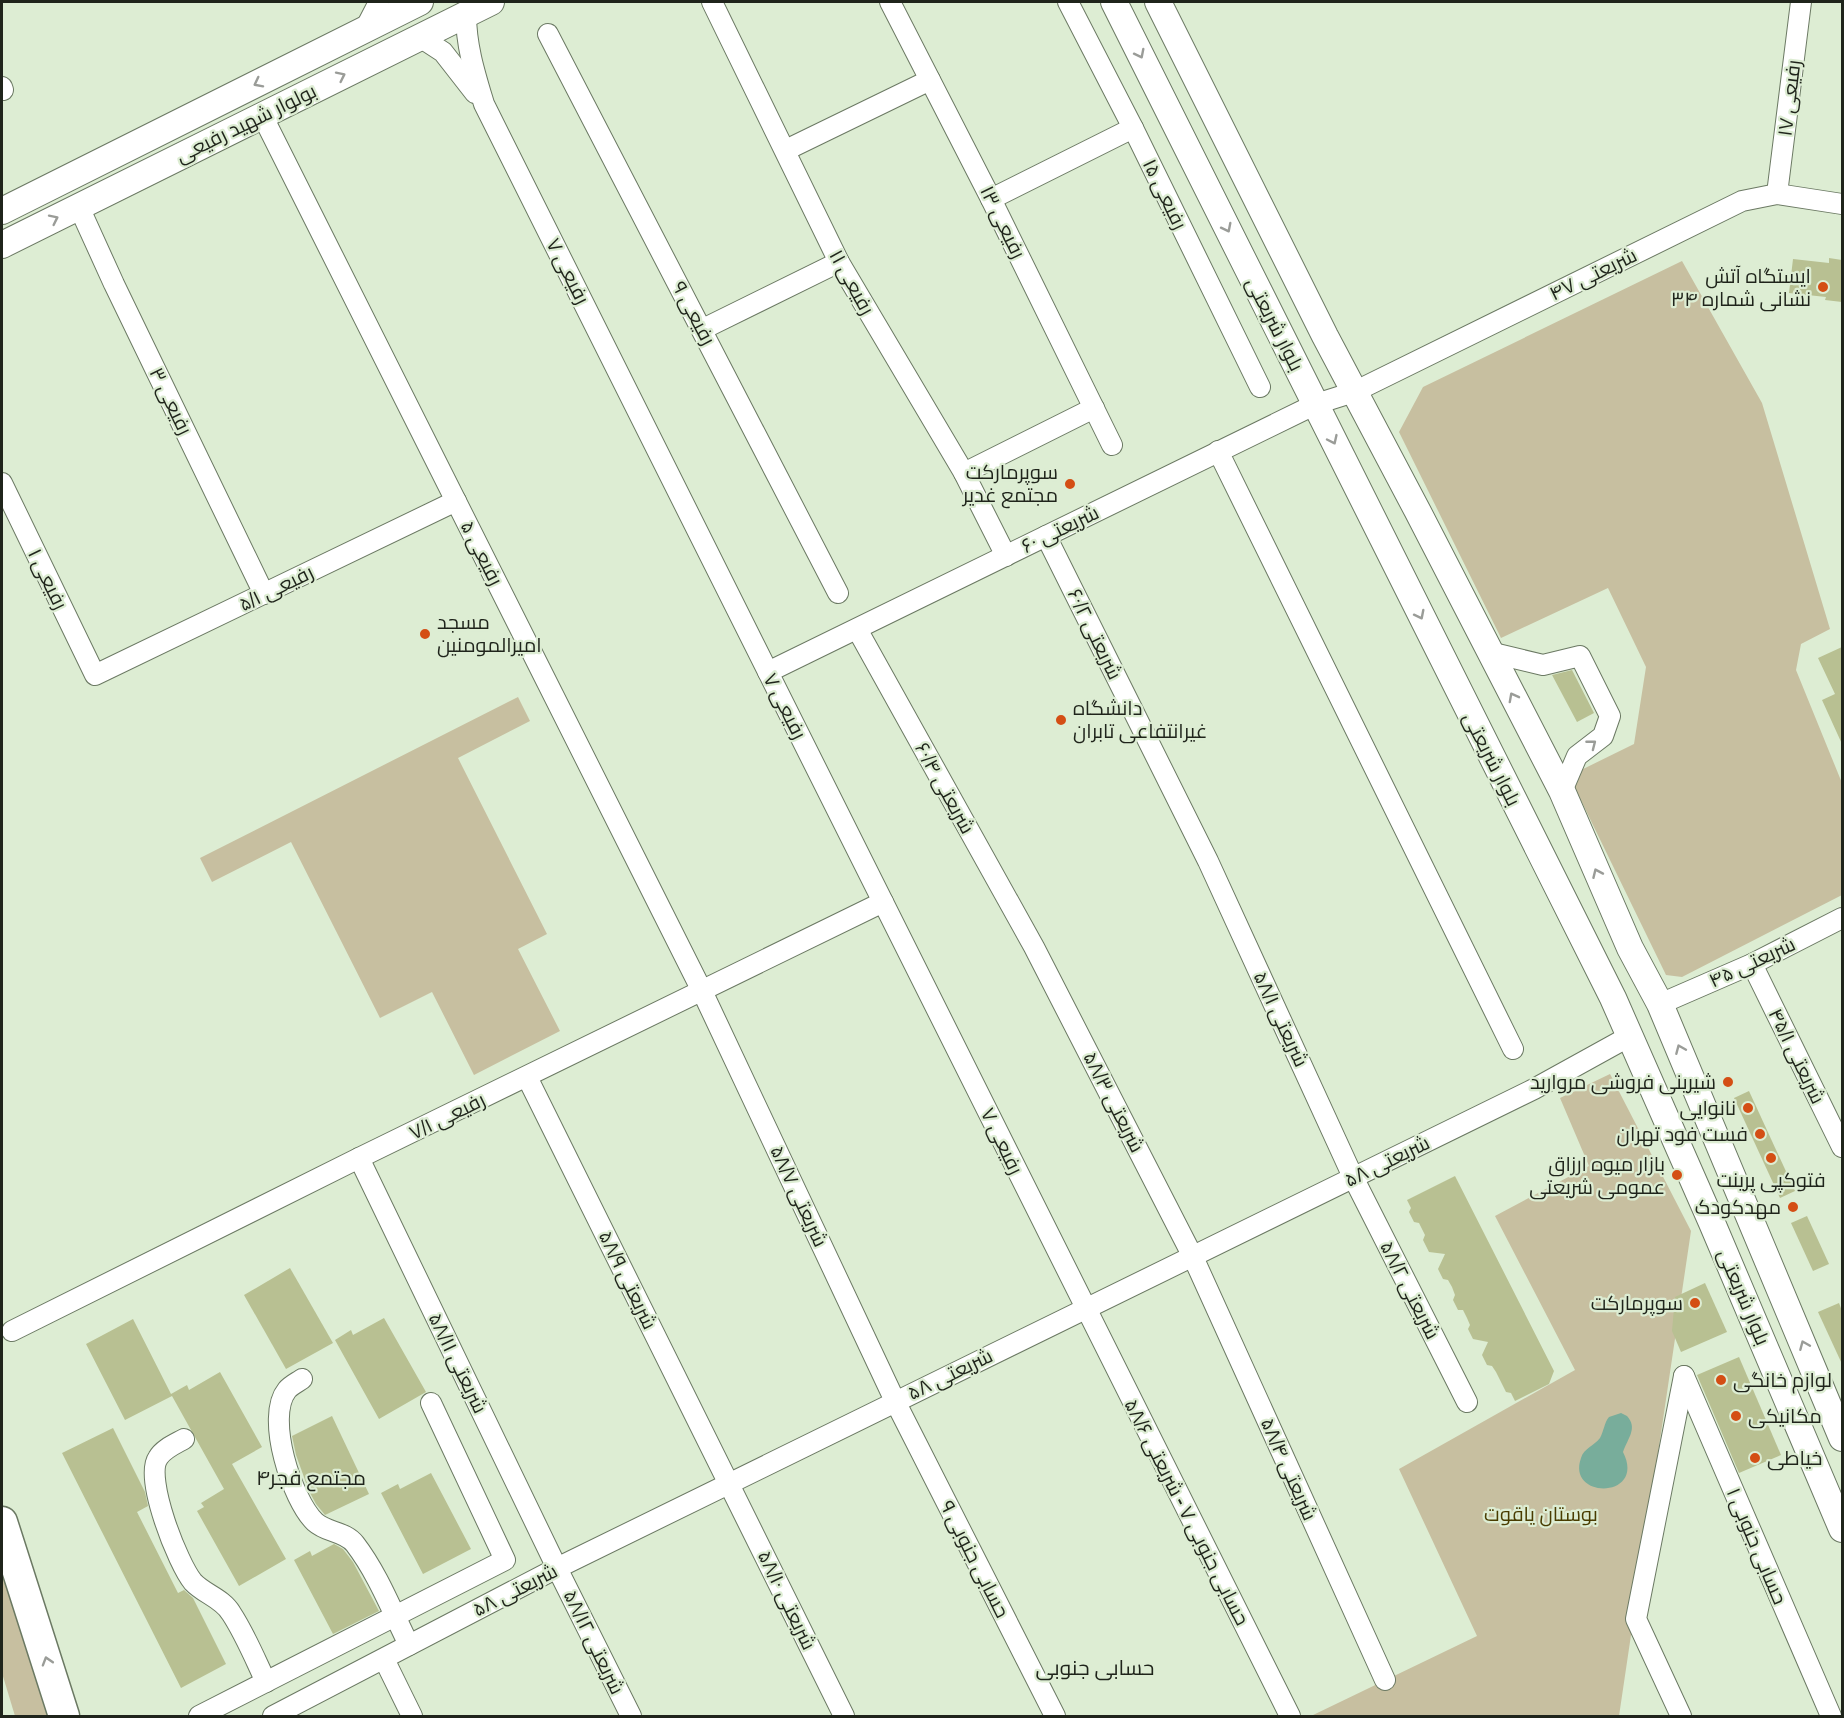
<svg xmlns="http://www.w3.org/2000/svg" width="1844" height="1718" viewBox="0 0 1844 1718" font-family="'Archivo Narrow',Cairo,sans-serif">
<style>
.green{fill:#c7bfa0}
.water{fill:#78ad9b}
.building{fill:#b8c092}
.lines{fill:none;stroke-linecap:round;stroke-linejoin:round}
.minor-casing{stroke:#6b7963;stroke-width:22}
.major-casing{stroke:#6b7963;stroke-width:28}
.highway-casing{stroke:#6b7963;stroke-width:33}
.minor{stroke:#fff;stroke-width:20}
.major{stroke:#fff;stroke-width:26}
.highway{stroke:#fff;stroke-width:30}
.oneway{stroke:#9a9c98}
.poi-dot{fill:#d44e14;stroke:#ddedd3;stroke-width:2}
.labels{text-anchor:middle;stroke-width:4.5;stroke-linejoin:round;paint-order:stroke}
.street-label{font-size:20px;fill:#1f241b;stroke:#ddedd3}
.poi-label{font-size:20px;fill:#1f241b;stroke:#ddedd3;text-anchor:end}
.park-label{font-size:20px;fill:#493c00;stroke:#ddedd3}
.neighbourhood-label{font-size:21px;fill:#1f241b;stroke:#ddedd3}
</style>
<rect width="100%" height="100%" fill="#ddedd3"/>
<g class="green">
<path d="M1682,261L1762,403L1830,629L1801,644L1796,670L1842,783V895L1682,977L1666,975L1573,784L1575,773L1634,744L1646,667L1608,588L1501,638L1399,432L1423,387Z"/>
<path d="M518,697L530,721L458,758L547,934L518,949L560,1031L474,1075L432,992L380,1018L291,842L212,882L200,858Z"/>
<path d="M1610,1074L1691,1231L1619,1716H1311L1477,1636L1399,1469L1575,1370L1495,1216L1589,1166L1560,1098Z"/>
<path d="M2,1570L6,1582L47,1716H15L2,1673Z"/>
</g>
<path class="water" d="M1621,1413L1627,1416C1638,1428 1628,1438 1623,1452C1647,1499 1566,1500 1581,1458C1584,1448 1594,1446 1600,1438C1604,1431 1604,1423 1609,1417Z"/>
<g class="building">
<path d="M1829,258L1842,260V302L1825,300L1826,297L1789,293L1793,259L1829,263Z"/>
<path d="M1842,647V744L1822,700L1835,694L1818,658Z"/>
<path d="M1572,670L1594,713L1577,722L1552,675Z"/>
<path d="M1749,1091L1795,1191L1780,1198L1734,1098Z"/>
<path d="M1455,1176L1554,1371L1549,1384L1515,1401L1511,1393L1506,1392L1496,1372L1492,1366L1487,1365L1482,1355L1488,1342L1473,1339L1468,1329L1470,1325L1467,1318L1463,1310H1458L1453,1300L1455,1295L1452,1287L1448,1280L1443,1279L1438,1269L1445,1254L1429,1252L1423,1240L1425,1235L1419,1223L1414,1222L1409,1212L1411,1208L1407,1200Z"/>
<path d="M1807,1216L1829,1264L1813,1271L1791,1223Z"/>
<path d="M290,1268L333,1343L286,1369L244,1295Z"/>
<path d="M1705,1283L1727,1332L1681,1352L1672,1331L1675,1297Z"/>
<path d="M1839,1303L1842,1311V1364L1818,1312Z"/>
<path d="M384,1318L426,1392L379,1419L335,1340L351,1330L353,1335Z"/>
<path d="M133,1319L171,1394L187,1385L189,1390L220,1372L262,1447L232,1464L286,1559L239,1586L197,1511L204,1507L201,1503L224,1489L172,1396L125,1420L86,1344Z"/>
<path d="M1739,1357L1781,1455L1739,1473L1697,1375Z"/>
<path d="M332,1416L369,1494L325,1515L316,1504L309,1491L296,1455L292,1436Z"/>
<path d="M113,1428L145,1492L148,1506L137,1512L178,1593L184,1590L193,1598L226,1664L181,1688L62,1453Z"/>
<path d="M431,1473L471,1549L423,1574L381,1493L398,1484L400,1489Z"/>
<path d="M334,1544L343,1549L353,1562L379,1611L333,1634L294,1560L310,1551L312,1556Z"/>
</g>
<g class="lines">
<g class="minor-casing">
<g id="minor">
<path d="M712,2L839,262L964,473L1006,556"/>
<path d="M890,2L991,199L1112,445"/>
<path d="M1068,2L1133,128L1260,387"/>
<path d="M466,14C466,46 475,74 484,104L1290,1716"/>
<path d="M366,27L379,2"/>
<path d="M548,34L838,593"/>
<path d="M420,37L443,52L475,93"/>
<path d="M2,87L3,90"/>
<path d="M262,115L702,991L895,1401L1055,1716"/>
<path d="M786,150L930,80"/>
<path d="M1777,194L1801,2"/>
<path d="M991,199L1133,128"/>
<path d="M79,207L114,284L264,594"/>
<path d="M703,329L839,262"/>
<path d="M1218,451L1513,1049"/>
<path d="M964,473L1094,408"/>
<path d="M2,483L95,675L456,501"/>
<path d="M1046,536L1208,861L1353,1177L1467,1402"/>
<path d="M857,629L1034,947L1193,1257L1385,1680"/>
<path d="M1489,652L1543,665L1580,656L1610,716L1603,736L1577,756L1562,791"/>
<path d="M768,672L1316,404L1354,392L1742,201L1777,194L1842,204"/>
<path d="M1752,964L1842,1147"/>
<path d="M1660,1004L1752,964L1842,918"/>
<path d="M527,1077L844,1716"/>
<path d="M359,1158L557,1568L631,1716"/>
<path d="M12,1331L359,1158L883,902"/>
<path d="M1684,1376L1831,1716"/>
<path d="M302,1379C298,1382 291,1385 287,1390C265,1417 292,1500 315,1522C327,1533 345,1531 355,1544C378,1574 392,1611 409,1645"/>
<path d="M184,1439C175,1444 163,1449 158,1458C144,1478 178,1564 193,1582C204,1594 222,1598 231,1613C245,1634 255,1659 266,1682"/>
<path d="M384,1659L412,1716"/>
<path d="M199,1716L505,1560L431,1403"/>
<path d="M273,1716L557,1568L1534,1089L1630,1036"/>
<path d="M1681,1716L1636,1619L1684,1376"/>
</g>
</g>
<g class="major-casing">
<g id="major">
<path d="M1114,2L1613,998L1712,1223L1842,1529"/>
<path d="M1158,2L1325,336L1417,510L1562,791L1630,948L1660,1004L1842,1438"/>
<path d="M2,211L420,2"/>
<path d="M2,245L491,2"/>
</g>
</g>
<g class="highway-casing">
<path id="highway" d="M2,1522L64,1716"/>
</g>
<use href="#minor" class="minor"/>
<use href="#major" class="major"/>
<use href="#highway" class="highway"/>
</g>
<defs><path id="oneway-chevron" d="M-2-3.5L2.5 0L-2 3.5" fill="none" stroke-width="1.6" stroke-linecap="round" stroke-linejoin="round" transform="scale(1.5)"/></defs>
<g class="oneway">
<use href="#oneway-chevron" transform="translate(1140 54) rotate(63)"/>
<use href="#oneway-chevron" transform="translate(341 76) rotate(-26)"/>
<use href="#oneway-chevron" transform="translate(258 83) rotate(153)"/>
<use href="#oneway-chevron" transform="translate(54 219) rotate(-26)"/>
<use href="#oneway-chevron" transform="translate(1227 228) rotate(63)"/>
<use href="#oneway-chevron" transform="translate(1333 440) rotate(65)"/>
<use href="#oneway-chevron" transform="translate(1420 615) rotate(63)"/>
<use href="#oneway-chevron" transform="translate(1513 697) rotate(-118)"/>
<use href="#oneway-chevron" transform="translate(1592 744) rotate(-38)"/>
<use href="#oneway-chevron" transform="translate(1597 873) rotate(-114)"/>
<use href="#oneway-chevron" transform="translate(1680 1049) rotate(-113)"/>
<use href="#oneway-chevron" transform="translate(1804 1345) rotate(-113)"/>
<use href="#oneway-chevron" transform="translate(47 1661) rotate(-107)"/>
</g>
<g class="poi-dot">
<circle cx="1823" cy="287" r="6"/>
<circle cx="1070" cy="484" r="6"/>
<circle cx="425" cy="634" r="6"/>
<circle cx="1061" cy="720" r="6"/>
<circle cx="1728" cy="1082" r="6"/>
<circle cx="1748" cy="1108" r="6"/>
<circle cx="1760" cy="1134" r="6"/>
<circle cx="1771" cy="1158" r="6"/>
<circle cx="1677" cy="1175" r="6"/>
<circle cx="1793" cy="1207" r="6"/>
<circle cx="1695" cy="1303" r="6"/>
<circle cx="1721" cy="1380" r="6"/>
<circle cx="1736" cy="1416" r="6"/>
<circle cx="1755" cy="1458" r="6"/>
</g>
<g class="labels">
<g class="street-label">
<text transform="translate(1789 98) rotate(-83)" y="7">رفیعی ۱۷</text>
<text transform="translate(246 123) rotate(-26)" y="7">بولوار شهید رفیعی</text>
<text transform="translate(1165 194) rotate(64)" y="7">رفیعی ۱۵</text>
<text transform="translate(1003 222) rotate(64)" y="7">رفیعی ۱۳</text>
<text transform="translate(568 271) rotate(63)" y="7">رفیعی ۷</text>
<text transform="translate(1593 274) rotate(-26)" y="7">شریعتی ۴۷</text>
<text transform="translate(852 282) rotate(61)" y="7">رفیعی ۱۱</text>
<text transform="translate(694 313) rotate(62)" y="7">رفیعی ۹</text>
<text transform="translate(1275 324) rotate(63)" y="7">بلوار شریعتی</text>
<text transform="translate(171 401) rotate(64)" y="7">رفیعی ۳</text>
<text transform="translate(1060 529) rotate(-26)" y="7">شریعتی ۶۰</text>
<text transform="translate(482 553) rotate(63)" y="7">رفیعی ۵</text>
<text transform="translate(48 579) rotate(64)" y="7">رفیعی ۱</text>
<text transform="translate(276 588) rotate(-26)" y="7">رفیعی ۵/۱</text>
<text transform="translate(1095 634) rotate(64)" y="7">شریعتی ۶۰/۲</text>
<text transform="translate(785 706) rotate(63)" y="7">رفیعی ۷</text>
<text transform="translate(1492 759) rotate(63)" y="7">بلوار شریعتی</text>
<text transform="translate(945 788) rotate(61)" y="7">شریعتی ۶۰/۴</text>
<text transform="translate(1752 962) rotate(-25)" y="7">شریعتی ۴۵</text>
<text transform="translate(1281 1019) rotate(65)" y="7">شریعتی ۵۸/۱</text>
<text transform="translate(1797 1056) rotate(64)" y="7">شریعتی ۴۵/۱</text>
<text transform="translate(1114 1102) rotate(63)" y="7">شریعتی ۵۸/۳</text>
<text transform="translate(447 1116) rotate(-26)" y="7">رفیعی ۷/۱</text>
<text transform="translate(1002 1141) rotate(64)" y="7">رفیعی ۷</text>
<text transform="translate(1387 1161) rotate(-26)" y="7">شریعتی ۵۸</text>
<text transform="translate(799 1196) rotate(65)" y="7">شریعتی ۵۸/۷</text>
<text transform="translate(628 1280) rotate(64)" y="7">شریعتی ۵۸/۹</text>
<text transform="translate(1410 1290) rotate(63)" y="7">شریعتی ۵۸/۲</text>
<text transform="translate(1744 1297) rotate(67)" y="7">بلوار شریعتی</text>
<text transform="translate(458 1363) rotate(64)" y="7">شریعتی ۵۸/۱۱</text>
<text transform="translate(950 1374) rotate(-26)" y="7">شریعتی ۵۸</text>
<text transform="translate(1289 1469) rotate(66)" y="7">شریعتی ۵۸/۴</text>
<text transform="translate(1187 1512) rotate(63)" y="7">حسابی جنوبی ۷ - شریعتی ۵۸/۶</text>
<text transform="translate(1757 1546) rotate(67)" y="7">حسابی جنوبی ۱</text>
<text transform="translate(975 1559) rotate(63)" y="7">حسابی جنوبی ۹</text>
<text transform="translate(515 1590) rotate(-27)" y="7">شریعتی ۵۸</text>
<text transform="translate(787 1600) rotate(64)" y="7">شریعتی ۵۸/۱۰</text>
<text transform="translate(594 1642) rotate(64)" y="7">شریعتی ۵۸/۱۲</text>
</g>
<g class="poi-label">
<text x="1811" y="283">ایستگاه آتش<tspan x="1811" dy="23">نشانی شماره ۳۴</tspan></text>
<text x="1058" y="479">سوپرمارکت<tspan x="1058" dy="23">مجتمع غدیر</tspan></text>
<text x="437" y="629" text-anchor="start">مسجد<tspan x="437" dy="23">امیرالمومنین</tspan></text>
<text x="1073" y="715" text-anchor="start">دانشگاه<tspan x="1073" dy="23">غیرانتفاعی تابران</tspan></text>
<text x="1716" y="1089">شیرینی فروشی مروارید</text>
<text x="1736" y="1115">نانوایی</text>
<text x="1748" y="1141">فست فود تهران</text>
<text x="1665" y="1171">بازار میوه ارزاق<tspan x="1665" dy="23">عمومی شریعتی</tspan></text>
<text x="1771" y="1187" text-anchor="middle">فتوکپی پرینت</text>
<text x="1781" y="1214">مهدکودک</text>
<text x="1683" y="1310">سوپرمارکت</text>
<text x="1733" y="1387" text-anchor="start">لوازم خانگی</text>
<text x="1748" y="1423" text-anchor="start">مکانیکی</text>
<text x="1767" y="1465" text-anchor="start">خیاطی</text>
</g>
<g class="park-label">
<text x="1541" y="1521">بوستان یاقوت</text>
</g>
<g class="neighbourhood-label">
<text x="311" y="1485">مجتمع فجر۴</text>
<text x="1095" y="1675">حسابی جنوبی</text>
</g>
</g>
<rect width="1844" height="1718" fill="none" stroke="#1f241b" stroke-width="6"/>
</svg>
